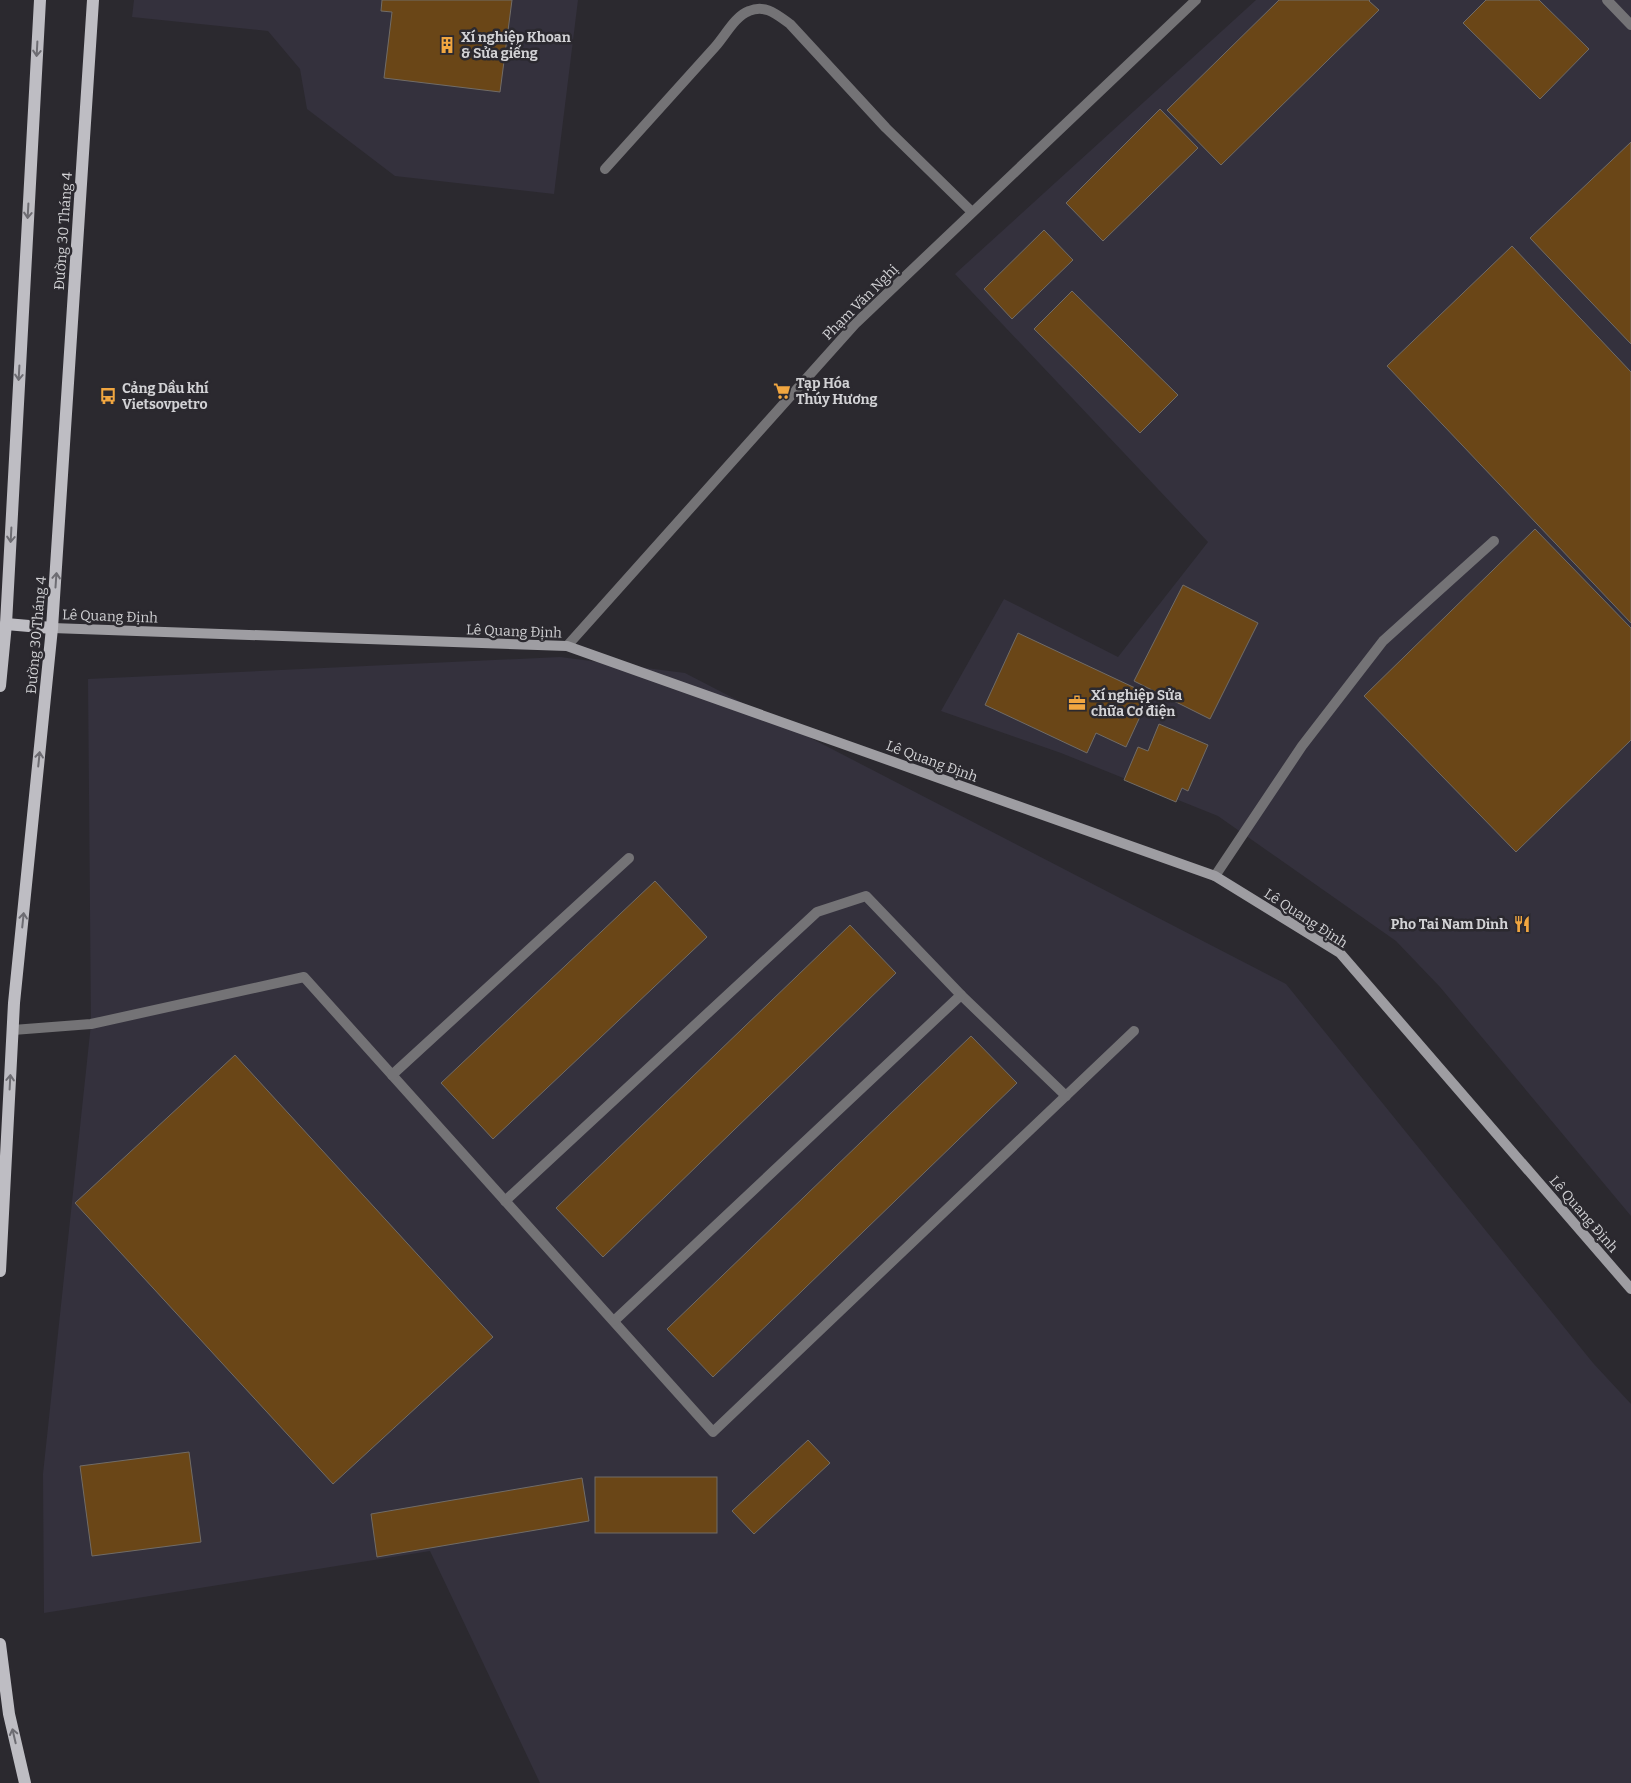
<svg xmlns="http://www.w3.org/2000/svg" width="1631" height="1783" viewBox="0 0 1631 1783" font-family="Bitter,serif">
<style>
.built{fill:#34313d}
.building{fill:#6a4617;stroke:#716c67}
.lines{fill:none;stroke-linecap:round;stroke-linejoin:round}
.service{stroke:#747376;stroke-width:10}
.minor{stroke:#747376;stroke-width:10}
.secondary{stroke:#9e9da2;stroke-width:10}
.primary{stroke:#bebdc3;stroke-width:12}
.oneway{stroke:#6d6c72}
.labels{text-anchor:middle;stroke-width:5;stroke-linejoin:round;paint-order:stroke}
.poi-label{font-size:14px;font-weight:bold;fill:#d2d2d5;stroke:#2b292f;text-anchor:start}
.street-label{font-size:14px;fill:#d2d2d5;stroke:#2b292f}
</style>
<rect width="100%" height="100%" fill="#2b292f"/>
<g class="built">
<path d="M134,0H578L554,194L395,176L307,109L300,69L268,31L132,17Z"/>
<path d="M1256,0H1631V1216L1440,987L1396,941L1218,816L1061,753L941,711L1004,599L1118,657L1208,542L955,274Z"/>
<path d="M560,657L685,673L1286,984L1593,1363L1631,1404V1783H540L430,1551L44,1613L43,1474L91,1024L88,679Z"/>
</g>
<g class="building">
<path d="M382,0H512L500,92L384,78L392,12L381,11Z"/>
<path d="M1279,0H1370L1369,1L1379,10L1221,165L1167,110Z"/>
<path d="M1486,0H1539L1589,49L1540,99L1463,23Z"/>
<path d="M1160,109L1198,148L1103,241L1066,203Z"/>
<path d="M1631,142V344L1530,238Z"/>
<path d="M1044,230L1073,260L1012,319L984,289Z"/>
<path d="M1512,246L1631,372V623L1387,366Z"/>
<path d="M1072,291L1178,395L1140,433L1034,329Z"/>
<path d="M1535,529L1631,628V740L1516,852L1364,696Z"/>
<path d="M1183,585L1258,623L1210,719L1134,681Z"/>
<path d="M1018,633L1150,695L1126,747L1096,733L1087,753L985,705Z"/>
<path d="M1159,724L1208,745L1188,791L1182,788L1176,802L1124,780L1138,747L1148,751Z"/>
<path d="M655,881L707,937L493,1139L441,1083Z"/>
<path d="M850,925L896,973L603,1257L556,1208Z"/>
<path d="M971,1036L1017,1083L713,1377L667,1329Z"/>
<path d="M235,1055L493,1337L333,1484L75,1203Z"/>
<path d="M808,1440L830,1463L754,1534L732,1511Z"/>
<path d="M189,1452L201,1542L92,1556L80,1466Z"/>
<rect x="595" y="1477" width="122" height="56"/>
<path d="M582,1478L589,1521L377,1557L371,1514Z"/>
</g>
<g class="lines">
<g class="service">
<path d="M1607,0L1631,25"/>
<path d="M605,169C642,128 679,87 715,47C725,36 735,16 749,11C766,4 777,15 790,24L886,128L972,212"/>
<path d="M1215,876L1302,746L1383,641L1494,541"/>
</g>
<g class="minor">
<path d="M567,646L856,323L1196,0"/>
<path d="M13,1030L91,1024L304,977L713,1432L1134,1031"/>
<path d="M392,1075L629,858"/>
<path d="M505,1201L817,912L866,896L961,995L1066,1096"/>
<path d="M614,1321L961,995"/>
</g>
<path class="secondary" d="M52,628L567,646L1215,876L1340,953L1631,1289"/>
<g class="primary">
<path d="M6,624L52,628"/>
<path d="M0,686L6,624L40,0"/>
<path d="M0,1271L14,1003L52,628L93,0"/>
<path d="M0,1644L9,1714L25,1783"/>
</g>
</g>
<defs><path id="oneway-shaft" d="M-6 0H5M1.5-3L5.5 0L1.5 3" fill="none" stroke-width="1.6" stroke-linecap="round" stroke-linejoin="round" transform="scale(1.25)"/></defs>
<g class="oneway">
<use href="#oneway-shaft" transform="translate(37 49) rotate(93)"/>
<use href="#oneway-shaft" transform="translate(28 211) rotate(93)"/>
<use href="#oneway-shaft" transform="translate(19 373) rotate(93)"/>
<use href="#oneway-shaft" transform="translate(11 535) rotate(93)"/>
<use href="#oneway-shaft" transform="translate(56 580) rotate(-86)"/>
<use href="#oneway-shaft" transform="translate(39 759) rotate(-84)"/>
<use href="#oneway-shaft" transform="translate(23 920) rotate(-84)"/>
<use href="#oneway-shaft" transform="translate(10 1082) rotate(-87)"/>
<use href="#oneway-shaft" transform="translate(14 1736) rotate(-103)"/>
</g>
<defs>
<g id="building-bare" transform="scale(1.35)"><path d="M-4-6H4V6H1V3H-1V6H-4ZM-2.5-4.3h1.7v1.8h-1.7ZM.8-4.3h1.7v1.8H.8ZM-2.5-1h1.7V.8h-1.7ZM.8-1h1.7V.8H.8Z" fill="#f1a640" stroke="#2b292f" stroke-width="2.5" paint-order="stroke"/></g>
<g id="supermarket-bare" transform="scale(1.35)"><path d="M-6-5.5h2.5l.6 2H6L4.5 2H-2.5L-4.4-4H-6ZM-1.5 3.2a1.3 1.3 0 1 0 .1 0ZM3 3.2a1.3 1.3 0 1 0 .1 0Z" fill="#f1a640" stroke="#2b292f" stroke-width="2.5" paint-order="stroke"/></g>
<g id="bus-bare" transform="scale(1.35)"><path d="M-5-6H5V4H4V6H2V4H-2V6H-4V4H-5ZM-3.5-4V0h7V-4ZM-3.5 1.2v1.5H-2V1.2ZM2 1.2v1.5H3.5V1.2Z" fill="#f1a640" stroke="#2b292f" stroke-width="2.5" paint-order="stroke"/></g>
<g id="office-bare" transform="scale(1.35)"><path d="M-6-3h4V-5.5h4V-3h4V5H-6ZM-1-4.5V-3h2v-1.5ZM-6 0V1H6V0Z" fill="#f1a640" stroke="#2b292f" stroke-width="2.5" paint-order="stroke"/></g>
<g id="restaurant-bare" transform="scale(1.35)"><path d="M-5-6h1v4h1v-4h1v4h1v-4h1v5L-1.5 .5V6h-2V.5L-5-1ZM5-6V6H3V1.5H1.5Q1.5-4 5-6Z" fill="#f1a640" stroke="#2b292f" stroke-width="2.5" paint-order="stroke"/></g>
</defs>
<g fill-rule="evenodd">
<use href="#building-bare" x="447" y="45"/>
<use href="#supermarket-bare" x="782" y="391"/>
<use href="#bus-bare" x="108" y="396"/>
<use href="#office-bare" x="1077" y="703"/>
<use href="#restaurant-bare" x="1522" y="924"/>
</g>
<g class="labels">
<g class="poi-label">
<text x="461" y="42">Xí nghiệp Khoan<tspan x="461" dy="16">&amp; Sửa giếng</tspan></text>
<text x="796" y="388">Tạp Hóa<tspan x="796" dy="16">Thúy Hương</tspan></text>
<text x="122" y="393">Cảng Dầu khí<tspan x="122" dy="16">Vietsovpetro</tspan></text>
<text x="1091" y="700">Xí nghiệp Sửa<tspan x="1091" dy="16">chữa Cơ điện</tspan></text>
<text x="1508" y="929" text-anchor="end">Pho Tai Nam Dinh</text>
</g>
<g class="street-label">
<text transform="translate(63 231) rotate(-86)" y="5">Đường 30 Tháng 4</text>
<text transform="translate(860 302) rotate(-45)" y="5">Phạm Văn Nghị</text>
<text transform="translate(110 616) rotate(2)" y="5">Lê Quang Định</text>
<text transform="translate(514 631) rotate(2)" y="5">Lê Quang Định</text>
<text transform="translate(36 635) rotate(-85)" y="5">Đường 30 Tháng 4</text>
<text transform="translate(932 761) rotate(20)" y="5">Lê Quang Định</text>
<text transform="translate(1306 918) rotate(33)" y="5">Lê Quang Định</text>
<text transform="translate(1584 1214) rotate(49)" y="5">Lê Quang Định</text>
</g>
</g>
</svg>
